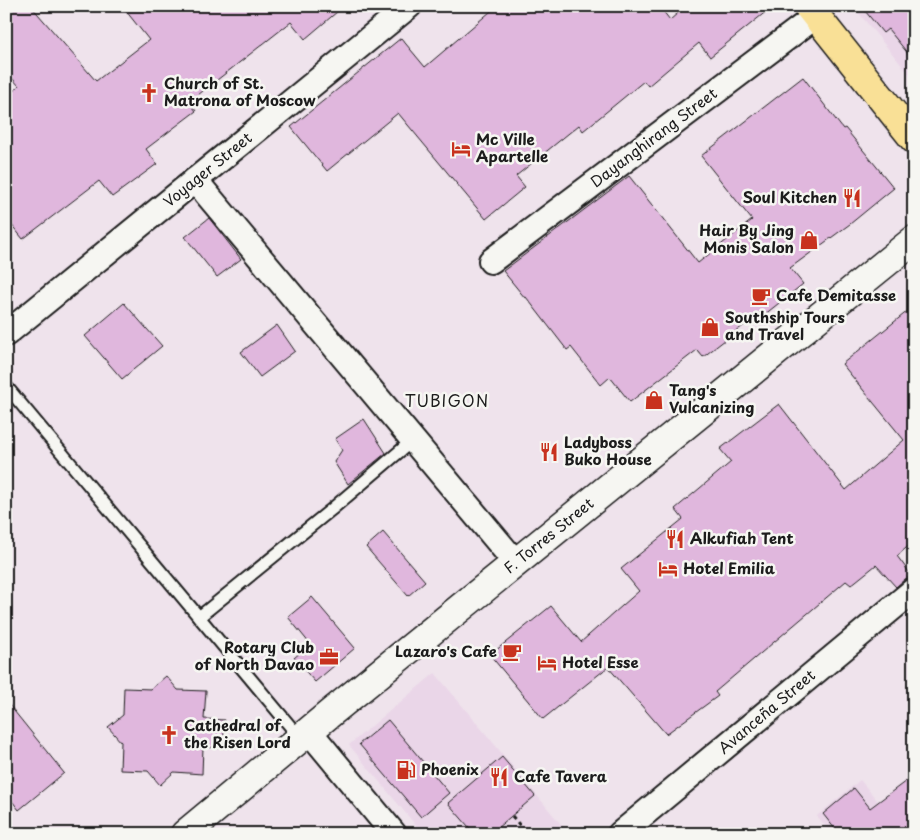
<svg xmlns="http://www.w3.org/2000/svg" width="920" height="840" viewBox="0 0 920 840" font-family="'Playpen Sans',sans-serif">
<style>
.built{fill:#ead6e8}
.building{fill:#e0b7dd;stroke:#1c1c1c}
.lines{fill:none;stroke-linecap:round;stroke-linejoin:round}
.lane-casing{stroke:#1c1c1c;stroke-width:15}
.street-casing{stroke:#1c1c1c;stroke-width:28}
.secondary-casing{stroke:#1c1c1c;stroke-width:31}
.primary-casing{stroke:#1c1c1c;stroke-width:31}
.path{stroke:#1c1c1c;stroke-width:3;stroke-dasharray:4 4;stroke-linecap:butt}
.lane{stroke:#f6f6f2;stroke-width:11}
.street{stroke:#f6f6f2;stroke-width:24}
.secondary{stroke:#f6f6f2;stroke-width:28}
.primary{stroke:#f9e096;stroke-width:28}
.labels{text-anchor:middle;stroke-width:5;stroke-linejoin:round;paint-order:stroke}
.poi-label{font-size:15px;font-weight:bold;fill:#1c1c1c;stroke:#f6f6f2;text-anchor:start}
.street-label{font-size:15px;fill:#1c1c1c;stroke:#f6f6f2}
.neighbourhood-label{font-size:16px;letter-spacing:1px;fill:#1c1c1c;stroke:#f6f6f2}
</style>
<rect width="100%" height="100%" fill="#efe3ec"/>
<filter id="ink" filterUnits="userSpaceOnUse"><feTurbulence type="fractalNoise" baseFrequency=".02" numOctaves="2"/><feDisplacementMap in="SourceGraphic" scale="10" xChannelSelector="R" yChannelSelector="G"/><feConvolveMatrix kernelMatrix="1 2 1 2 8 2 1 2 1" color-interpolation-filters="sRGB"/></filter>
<g filter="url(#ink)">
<g class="built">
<path d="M853,6H914V80Z"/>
<path d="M435,673L569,834H423L349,745Z"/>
<path d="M860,780L905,834H832L817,816Z"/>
</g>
<g class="building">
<path d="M6,6H31L96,81L149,40L122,6H344L305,39L291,22L189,102L196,111L146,149L157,164L112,197L99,181L23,239L6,218V97L19,86L6,71Z"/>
<path d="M497,6H659L670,20L686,6H773L710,57L699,43L648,86L644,81L583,131L579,125L516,176L525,187L486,219L398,113L327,171L291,127L401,38L425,67Z"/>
<path d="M861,6H914V61L888,29L883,33Z"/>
<path d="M803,77L843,129L845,128L894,188L850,224L790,268L803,284L764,315L761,312L703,357L697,350L630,402L610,377L601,385L571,347L567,350L526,297L525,298L503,271L629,176L698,263L752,220L701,156Z"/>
<path d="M209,218L241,259L217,277L185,237Z"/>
<path d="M124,303L162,346L122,379L85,336Z"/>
<path d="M914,306V541L897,556L912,576L905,579L896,587L876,565L851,585L846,581L715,692L718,696L666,734L608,667L543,719L490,655L551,606L581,642L639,591L621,569L683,519L675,509L731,462L720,449L779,404L846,490L904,440L842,364Z"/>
<path d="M277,325L295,351L260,377L241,352Z"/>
<path d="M364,419L386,453L348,484L334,462L342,450L335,439Z"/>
<path d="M383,532L425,581L408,596L366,547Z"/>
<path d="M312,597L355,648L315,682L294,658L310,644L288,617Z"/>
<path d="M166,676L178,690L206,691L204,719L225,720L223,748L203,747L202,774L174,772L160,785L148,771L120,770L121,742L108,727L123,715L124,688L151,689Z"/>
<path d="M6,701L64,773L19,810L6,793Z"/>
<path d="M388,720L449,793L421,817L359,744Z"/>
<path d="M502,757L535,796L490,834H475L448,803Z"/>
<path d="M914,775V834H839L823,814L854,788L870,808Z"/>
</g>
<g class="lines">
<g class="lane-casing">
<g id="lane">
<path d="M6,386L300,738"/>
<path d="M199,617L332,509L413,440"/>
</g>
</g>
<g class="street-casing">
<g id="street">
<path d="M195,180L516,563"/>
<path d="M491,261L816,16"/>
<path d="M6,334L409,6"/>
<path d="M309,731L394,834"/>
<path d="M620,834L914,590"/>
</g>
</g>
<g class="secondary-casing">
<path id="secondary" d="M185,834L333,711L914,240"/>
</g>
<g class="primary-casing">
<path id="primary" d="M808,6L914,139"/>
</g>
<path class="path" d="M512,816L527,834"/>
<use href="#lane" class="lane"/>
<use href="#street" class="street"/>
<use href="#secondary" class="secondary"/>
<use href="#primary" class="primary"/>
</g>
</g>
<defs>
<g id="church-bare" transform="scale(1.5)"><path d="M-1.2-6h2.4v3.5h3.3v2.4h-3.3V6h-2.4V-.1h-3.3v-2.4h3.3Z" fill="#c8321e" stroke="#f6f6f2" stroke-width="2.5" paint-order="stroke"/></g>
<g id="hotel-bare" transform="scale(1.5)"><path d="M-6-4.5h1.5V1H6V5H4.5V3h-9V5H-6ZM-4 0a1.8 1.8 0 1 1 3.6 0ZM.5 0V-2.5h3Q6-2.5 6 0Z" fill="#c8321e" stroke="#f6f6f2" stroke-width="2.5" paint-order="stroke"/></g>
<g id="restaurant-bare" transform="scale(1.5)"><path d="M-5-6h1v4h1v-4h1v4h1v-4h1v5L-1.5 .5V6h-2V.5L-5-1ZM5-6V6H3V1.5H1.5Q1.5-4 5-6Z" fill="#c8321e" stroke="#f6f6f2" stroke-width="2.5" paint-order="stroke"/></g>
<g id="shop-bare" transform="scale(1.5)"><path d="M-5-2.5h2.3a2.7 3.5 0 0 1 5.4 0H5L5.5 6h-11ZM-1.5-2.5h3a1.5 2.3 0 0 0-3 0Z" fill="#c8321e" stroke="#f6f6f2" stroke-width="2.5" paint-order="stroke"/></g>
<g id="cafe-bare" transform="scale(1.5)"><path d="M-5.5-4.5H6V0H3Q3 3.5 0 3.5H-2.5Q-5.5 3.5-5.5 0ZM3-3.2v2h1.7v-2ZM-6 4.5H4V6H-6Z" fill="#c8321e" stroke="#f6f6f2" stroke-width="2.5" paint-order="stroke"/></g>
<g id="office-bare" transform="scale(1.5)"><path d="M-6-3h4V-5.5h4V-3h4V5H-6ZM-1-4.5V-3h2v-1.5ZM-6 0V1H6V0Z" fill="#c8321e" stroke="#f6f6f2" stroke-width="2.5" paint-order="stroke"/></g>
<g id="fuel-bare" transform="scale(1.5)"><path d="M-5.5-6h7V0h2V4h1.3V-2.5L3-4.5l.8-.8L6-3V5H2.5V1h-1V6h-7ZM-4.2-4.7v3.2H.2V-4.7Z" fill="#c8321e" stroke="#f6f6f2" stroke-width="2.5" paint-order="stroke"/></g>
</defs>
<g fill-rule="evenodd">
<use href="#church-bare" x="149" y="93"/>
<use href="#hotel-bare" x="461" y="149"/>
<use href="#restaurant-bare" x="852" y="198"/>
<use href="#shop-bare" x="809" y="240"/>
<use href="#cafe-bare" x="761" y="296"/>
<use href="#shop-bare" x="710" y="327"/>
<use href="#shop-bare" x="654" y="400"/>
<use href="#restaurant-bare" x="549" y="452"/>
<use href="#restaurant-bare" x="675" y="539"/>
<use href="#hotel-bare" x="668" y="569"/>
<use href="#cafe-bare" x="512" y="652"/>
<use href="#office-bare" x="329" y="657"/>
<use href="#hotel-bare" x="547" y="663"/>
<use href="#church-bare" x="169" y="735"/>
<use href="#fuel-bare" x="406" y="770"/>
<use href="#restaurant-bare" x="499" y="777"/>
</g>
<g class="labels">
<g class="poi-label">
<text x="164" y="89">Church of St.<tspan x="164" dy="17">Matrona of Moscow</tspan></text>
<text x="476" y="145">Mc Ville<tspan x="476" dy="17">Apartelle</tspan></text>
<text x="837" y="203" text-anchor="end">Soul Kitchen</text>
<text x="794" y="236" text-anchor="end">Hair By Jing<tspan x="794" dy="17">Monis Salon</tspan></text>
<text x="776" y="301">Cafe Demitasse</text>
<text x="725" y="323">Southship Tours<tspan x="725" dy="17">and Travel</tspan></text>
<text x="669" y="396">Tang's<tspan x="669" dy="17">Vulcanizing</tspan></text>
<text x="564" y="448">Ladyboss<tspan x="564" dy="17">Buko House</tspan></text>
<text x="690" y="544">Alkufiah Tent</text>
<text x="683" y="574">Hotel Emilia</text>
<text x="314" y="653" text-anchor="end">Rotary Club<tspan x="314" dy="17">of North Davao</tspan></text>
<text x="497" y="657" text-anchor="end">Lazaro's Cafe</text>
<text x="562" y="668">Hotel Esse</text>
<text x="184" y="731">Cathedral of<tspan x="184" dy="17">the Risen Lord</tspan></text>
<text x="421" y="775">Phoenix</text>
<text x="514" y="782">Cafe Tavera</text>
</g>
<g class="street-label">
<text transform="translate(654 138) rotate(-37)" y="5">Dayanghirang Street</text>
<text transform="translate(208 170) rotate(-39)" y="5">Voyager Street</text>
<text transform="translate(549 536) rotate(-39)" y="5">F. Torres Street</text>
<text transform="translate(767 712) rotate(-40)" y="5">Avanceña Street</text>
</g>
<g class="neighbourhood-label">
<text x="447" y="407">TUBIGON</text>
</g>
</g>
<rect width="920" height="840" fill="none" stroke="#f6f6f2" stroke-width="25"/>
<rect x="12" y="12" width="895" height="815" fill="none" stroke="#1c1c1c" stroke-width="2" filter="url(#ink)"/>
</svg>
